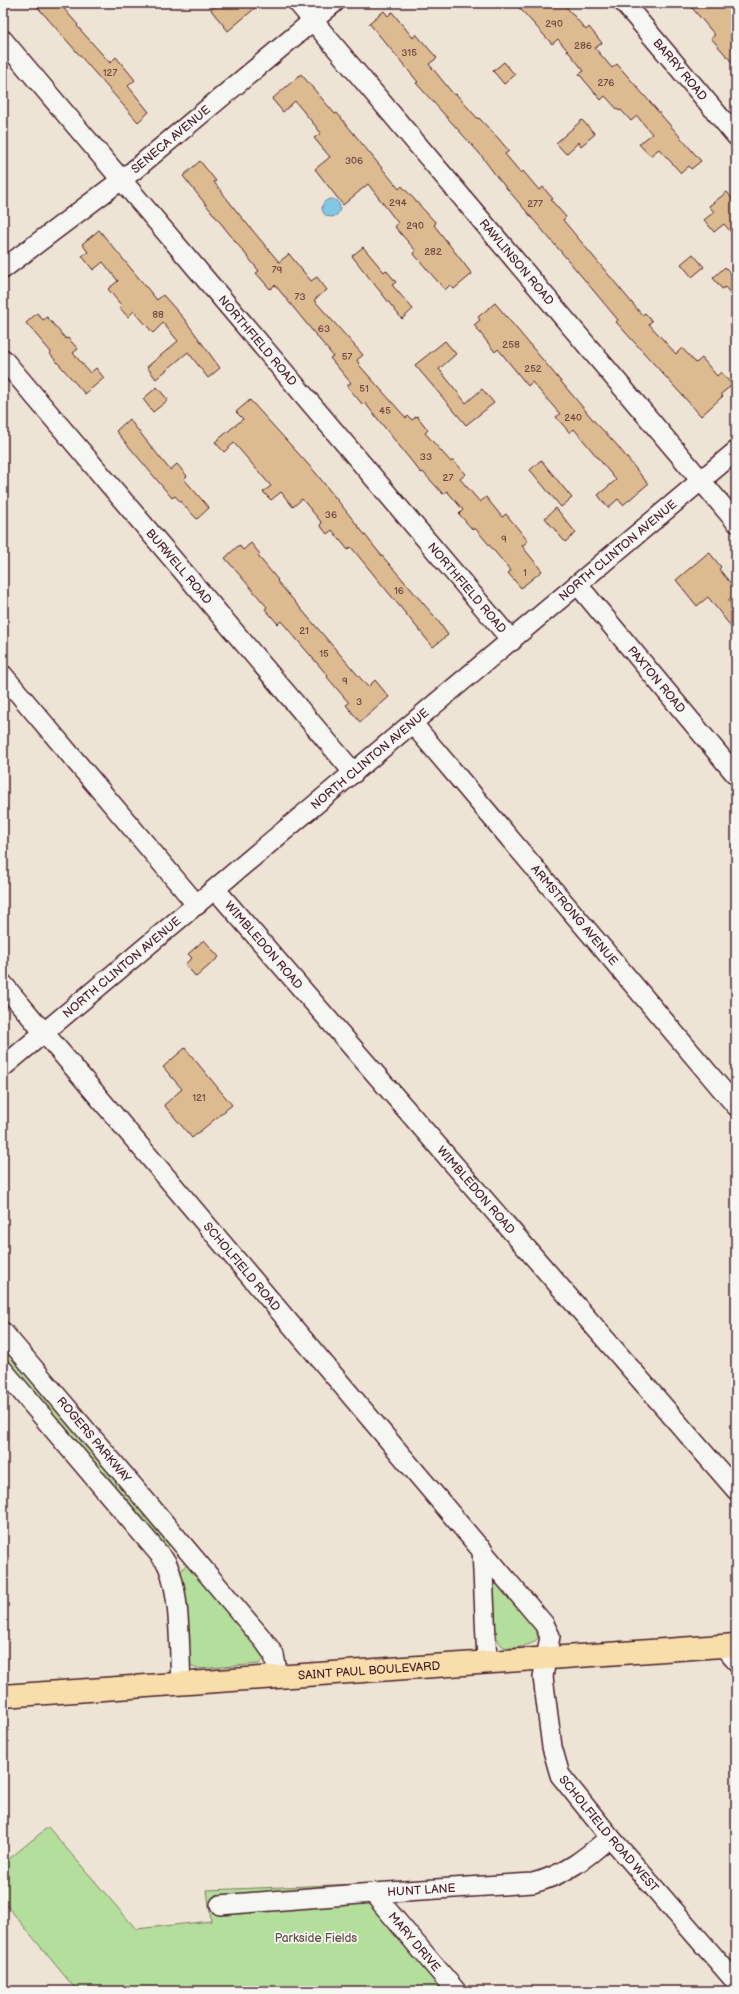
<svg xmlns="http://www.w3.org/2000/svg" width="739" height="1994" viewBox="0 0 739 1994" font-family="'Balsamiq Sans',sans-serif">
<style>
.green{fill:#b3de9b;stroke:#7e7e63}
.water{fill:#82c7e4;stroke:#6c849a}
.building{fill:#ddbb90;stroke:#4a1f2b}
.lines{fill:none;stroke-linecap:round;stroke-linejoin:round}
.minor-casing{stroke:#4a1f2b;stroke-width:22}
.major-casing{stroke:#4a1f2b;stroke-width:25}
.minor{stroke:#f6f6f2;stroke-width:19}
.major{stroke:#f8deab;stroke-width:22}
.labels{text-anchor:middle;stroke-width:3.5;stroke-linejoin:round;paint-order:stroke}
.number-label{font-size:10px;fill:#6f4644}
.street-label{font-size:12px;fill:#4a1f2b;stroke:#f6f6f2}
.park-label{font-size:12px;fill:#644f47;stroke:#f6f6f2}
</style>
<rect width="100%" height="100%" fill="#eee4d5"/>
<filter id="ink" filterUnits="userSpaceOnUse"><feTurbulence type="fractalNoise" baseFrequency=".025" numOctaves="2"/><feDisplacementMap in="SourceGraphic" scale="8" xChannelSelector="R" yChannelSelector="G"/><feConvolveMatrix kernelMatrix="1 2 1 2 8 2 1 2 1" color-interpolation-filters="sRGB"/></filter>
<g filter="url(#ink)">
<g class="green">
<path d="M3,1342L170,1542V1545L167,1547H162L158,1543L3,1360Z"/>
<path d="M187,1564L263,1651V1660L259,1664L197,1669L188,1663L179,1578L180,1572Z"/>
<path d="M493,1583L498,1584L538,1632V1638C532,1646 514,1650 504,1647C500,1645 498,1640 496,1636Z"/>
<path d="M48,1827L136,1929L211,1921L207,1890L358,1884L377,1910L446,1991H77L3,1901V1864Z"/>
</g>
<circle class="water" cx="331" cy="208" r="9"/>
<g class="building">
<path d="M34,3H59L78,25L77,26L110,63L116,57L135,80L128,86L149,112L138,122Z"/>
<path d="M219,3H261L228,31L211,10Z"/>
<path d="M515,3H563L586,30L589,27L602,43L595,48L612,68L617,64L701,161L691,169L689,166L681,173L659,149L650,156L639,144L652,134L637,116L631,121L621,110L619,111L605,96L601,100L579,74L584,71L558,39L552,44Z"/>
<path d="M688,3H732L736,8V67L711,38L715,35Z"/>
<path d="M384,11L388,16L392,12L413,38L416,34L429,49L437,58L429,64L454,95L456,94L478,119L479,118L498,138L509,151L505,154L521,173L523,171L539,190L543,187L553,199L551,200L566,217L563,220L642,315L645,313L652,321L649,324L676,354L682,348L696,363L702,358L717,376L721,372L732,385L721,394L723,396L701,416L616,322L618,320L573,266L497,177L480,154L416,83L418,82L369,23Z"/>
<path d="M504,62L515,75L504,84L493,71Z"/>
<path d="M301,74L335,114L337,113L399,189L402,186L436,223L434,225L472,274L454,289L450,285L445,290L413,253L416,251L395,227L398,223L368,184L343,205L315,169L330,157L314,138L321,133L295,101L283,112L272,99Z"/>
<path d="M582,120L595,134L581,146L579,142L566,154L556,143Z"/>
<path d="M200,161L216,181L214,182L238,213L279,262L289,254L311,281L317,277L327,290L314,300L363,355L357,360L360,366L406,418L408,416L412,420L417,416L428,430L425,433L451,462L453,460L466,474L460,479L480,502L486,497L502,517L506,514L528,541L522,546L542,571L521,588L508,573L511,571L475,528L473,530L459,514L463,510L447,491L443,494L423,472L421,473L365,403L363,405L347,386L351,383L330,358L333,356L275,285L270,289L256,273L259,271L183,176Z"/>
<path d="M727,192L736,203V238L724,224L714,232L704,220L714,212L709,206Z"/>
<path d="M99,230L157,300L163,295L185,320L220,368L208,378L188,352L156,379L147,367L178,341L163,323L153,333L134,311L128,317L119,307L121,305L108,289L118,281L103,262L93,270L82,256L88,252L82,244Z"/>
<path d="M363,247L384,272L386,270L396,282L392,285L413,309L402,319L352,256Z"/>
<path d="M693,254L704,267L692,277L681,264Z"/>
<path d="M725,267L736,279V300L725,287L722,289L713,278Z"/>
<path d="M495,303L595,422L616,444L648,484L623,505L618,499L608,508L598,495L616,480L574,429L570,433L556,417L560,414L532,382L528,386L498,349L495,352L474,325L480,320L478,317Z"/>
<path d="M37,313L43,320L47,317L66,339L68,338L78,349L73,353L90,373L96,368L104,378L85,394L50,354L51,352L26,323Z"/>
<path d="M445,341L456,354L439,369L466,403L482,389L494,403L466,425L415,365Z"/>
<path d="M157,387L168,400L153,412L143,399Z"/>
<path d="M250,400L315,472L377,550L436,618L448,635L433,647L351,547L348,550L332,530L327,534L320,525L322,523L302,499L293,507L281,492L271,500L263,492L271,486L234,443L224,452L215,442L243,419L236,412Z"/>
<path d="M129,419L170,470L177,464L187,476L184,479L209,508L197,519L175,496L172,498L116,431Z"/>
<path d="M541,460L572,498L561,507L530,470Z"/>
<path d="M556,508L576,533L565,542L545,518Z"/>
<path d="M251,543L260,554L258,556L278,580L277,581L368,687L375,680L389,697L360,722L346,705L349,703L327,677L328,676L281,621L278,624L265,609L267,607L225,558L239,545L243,550Z"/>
<path d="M709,552L721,567L719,569L736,590V594L728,600L736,610V633L708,597L697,606L676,580Z"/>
<path d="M204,940L219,957L196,977L185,964L192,958L188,954Z"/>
<path d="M185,1048L232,1105L192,1138L164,1105L182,1089L163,1067Z"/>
</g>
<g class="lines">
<g class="minor-casing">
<g id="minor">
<path id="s1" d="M298,3L736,522"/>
<path id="s2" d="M624,3L736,136"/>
<path id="s3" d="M3,40L512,641"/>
<path id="s4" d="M3,269L133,171L334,3"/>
<path id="s5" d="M3,359L354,773"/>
<path id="s6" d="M578,585L736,775"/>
<path d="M3,675L197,905"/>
<path id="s7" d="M413,724L736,1106"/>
<path id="s8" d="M216,890L736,1490"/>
<path id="s9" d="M3,984L544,1624L550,1636L543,1677L552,1747L560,1775L610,1837L736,1982"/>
<path id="s10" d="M3,1067L736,451"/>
<path id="s11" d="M3,1332L265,1642L274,1655L278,1676"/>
<path d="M3,1370L166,1562C181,1591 179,1649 181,1683"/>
<path d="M482,1549L487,1662"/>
<path d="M723,1646L736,1661"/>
<path id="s12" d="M373,1893L456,1991"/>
<path id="s13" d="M220,1905L373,1893L533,1883C565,1875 586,1858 610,1837"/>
</g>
</g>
<g class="major-casing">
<g id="major">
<path id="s14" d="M3,1696L736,1645"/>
</g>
</g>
<use href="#minor" class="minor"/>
<use href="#major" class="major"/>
</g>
</g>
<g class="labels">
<g class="number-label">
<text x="554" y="27">290</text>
<text x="583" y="49">286</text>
<text x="409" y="56">315</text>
<text x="110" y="76">127</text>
<text x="606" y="86">276</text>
<text x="354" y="164">306</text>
<text x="398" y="206">294</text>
<text x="535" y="207">277</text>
<text x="415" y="229">290</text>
<text x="433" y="255">282</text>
<text x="277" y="273">79</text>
<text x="300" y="300">73</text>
<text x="158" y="318">88</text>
<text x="324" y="332">63</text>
<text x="511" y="348">258</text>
<text x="347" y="360">57</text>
<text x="533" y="372">252</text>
<text x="364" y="392">51</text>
<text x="385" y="414">45</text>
<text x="573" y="421">240</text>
<text x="426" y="460">33</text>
<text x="448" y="481">27</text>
<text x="331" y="518">36</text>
<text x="504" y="542">9</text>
<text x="525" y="576">1</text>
<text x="399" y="594">16</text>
<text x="304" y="634">21</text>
<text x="324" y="657">15</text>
<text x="345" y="684">9</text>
<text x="359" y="705">3</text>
<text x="199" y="1101">121</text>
</g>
<g class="street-label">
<text dy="4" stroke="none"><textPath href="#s2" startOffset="87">BARRY ROAD</textPath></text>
<text dy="4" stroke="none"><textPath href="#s4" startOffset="212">SENECA AVENUE</textPath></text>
<text dy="4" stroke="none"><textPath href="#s1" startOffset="339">RAWLINSON ROAD</textPath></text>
<text dy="4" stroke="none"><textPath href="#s3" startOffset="394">NORTHFIELD ROAD</textPath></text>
<text dy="4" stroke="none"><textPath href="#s10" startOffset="803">NORTH CLINTON AVENUE</textPath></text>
<text dy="4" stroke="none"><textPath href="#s5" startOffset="272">BURWELL ROAD</textPath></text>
<text dy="4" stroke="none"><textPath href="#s3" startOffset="718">NORTHFIELD ROAD</textPath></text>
<text dy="4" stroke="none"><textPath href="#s6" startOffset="123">PAXTON ROAD</textPath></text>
<text dy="4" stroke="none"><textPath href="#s10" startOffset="479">NORTH CLINTON AVENUE</textPath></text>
<text dy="4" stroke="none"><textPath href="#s7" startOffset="250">ARMSTRONG AVENUE</textPath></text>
<text dy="4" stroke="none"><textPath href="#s8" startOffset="73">WIMBLEDON ROAD</textPath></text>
<text dy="4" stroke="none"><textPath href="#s10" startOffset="155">NORTH CLINTON AVENUE</textPath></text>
<text dy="4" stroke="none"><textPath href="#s8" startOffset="397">WIMBLEDON ROAD</textPath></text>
<text dy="4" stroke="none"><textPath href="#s9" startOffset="370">SCHOLFIELD ROAD</textPath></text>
<text dy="4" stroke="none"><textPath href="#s11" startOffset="141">ROGERS PARKWAY</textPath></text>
<text dy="4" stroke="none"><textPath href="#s14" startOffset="367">SAINT PAUL BOULEVARD</textPath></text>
<text dy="4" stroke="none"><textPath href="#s9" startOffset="1069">SCHOLFIELD ROAD WEST</textPath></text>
<text dy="4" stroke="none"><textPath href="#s13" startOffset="202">HUNT LANE</textPath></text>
<text dy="4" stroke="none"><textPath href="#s12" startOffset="64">MARY DRIVE</textPath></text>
</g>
<g class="park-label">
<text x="316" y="1942">Parkside Fields</text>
</g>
</g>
<rect width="739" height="1994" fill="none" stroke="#f6f6f2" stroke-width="16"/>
<rect x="8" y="8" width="723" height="1978" fill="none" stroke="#4a1f2b" stroke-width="1.5" filter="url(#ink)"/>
</svg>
